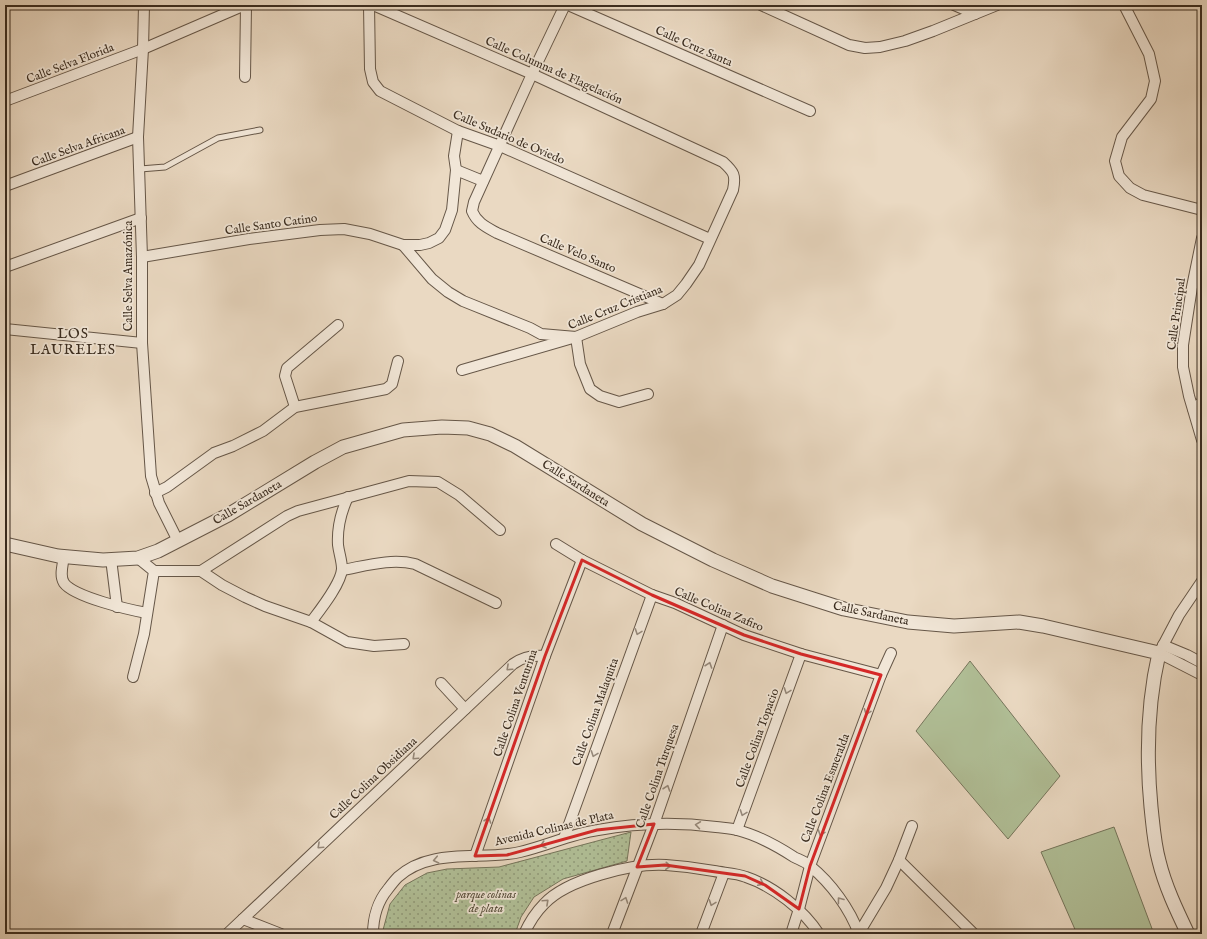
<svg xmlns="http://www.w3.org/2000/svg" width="1207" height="939" viewBox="0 0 1207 939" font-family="'IM FELL English',serif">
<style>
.grass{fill:url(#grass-dots);stroke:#76765c}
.pitch{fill:#b1c098;stroke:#76765c}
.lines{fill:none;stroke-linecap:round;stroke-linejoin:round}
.service-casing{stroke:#665748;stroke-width:7}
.minor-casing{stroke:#665748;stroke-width:12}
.tertiary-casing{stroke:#665748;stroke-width:15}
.service{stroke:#f1e6d7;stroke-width:5}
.minor{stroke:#f1e6d7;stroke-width:10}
.tertiary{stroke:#f1e6d7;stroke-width:13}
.oneway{stroke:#96897b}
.marked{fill:none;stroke:#d62828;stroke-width:3;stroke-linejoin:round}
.labels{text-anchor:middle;stroke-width:3.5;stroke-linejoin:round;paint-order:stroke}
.street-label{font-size:12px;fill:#3a2c1f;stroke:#f1e6d7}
.park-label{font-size:12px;font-style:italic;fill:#524a37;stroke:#f1e6d7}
.quarter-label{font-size:14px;letter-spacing:1px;fill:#3a2c1f;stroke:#f1e6d7}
</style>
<defs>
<pattern id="grass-dots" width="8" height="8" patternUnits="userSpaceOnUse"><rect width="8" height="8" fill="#b1c098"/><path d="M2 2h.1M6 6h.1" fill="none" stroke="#919c7b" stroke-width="1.8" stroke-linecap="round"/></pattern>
</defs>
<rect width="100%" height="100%" fill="#ead9c2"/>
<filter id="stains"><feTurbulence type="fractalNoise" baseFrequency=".005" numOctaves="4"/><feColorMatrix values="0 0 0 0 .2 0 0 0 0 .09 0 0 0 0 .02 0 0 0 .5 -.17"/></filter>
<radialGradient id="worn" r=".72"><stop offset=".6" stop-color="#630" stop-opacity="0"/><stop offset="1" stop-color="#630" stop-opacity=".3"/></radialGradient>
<path class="grass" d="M631,832L627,861L563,879L534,897L521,917L515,934H383V930L390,904L405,885L427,873L447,869L499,867Z"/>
<g class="pitch">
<path d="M970,661L1060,776L1008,839L916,731Z"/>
<path d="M1114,827L1154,934H1077L1041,852Z"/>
</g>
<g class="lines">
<g class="service-casing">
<path id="service" d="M140,169L165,167L218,138L260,130"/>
</g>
<g class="minor-casing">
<g id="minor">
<path d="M144,5L143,49L138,137L142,257V343L151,476L159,503L178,541"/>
<path d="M369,5L370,69L373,82L380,91L458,131L500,146L710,239"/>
<path d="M373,5L532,74L723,162C734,172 736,175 733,190L699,265L686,284L677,295L663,304L637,312L576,337L462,370"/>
<path d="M565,5L532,74L474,202L472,211C477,223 486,227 497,233L663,304"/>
<path d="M568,5L810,111"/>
<path d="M761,5L849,45L865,48L880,47L905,41L933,31L997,5"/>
<path d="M954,5L975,14"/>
<path d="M1124,5L1149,54L1155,81L1151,99L1122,137L1115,161L1119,176L1130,188L1143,195L1202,210"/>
<path d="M245,77L246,5"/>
<path d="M5,101L143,49L245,5"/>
<path d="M456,170L483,181"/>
<path d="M5,186L138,137"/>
<path d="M1202,238L1192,287L1183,345V367L1189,396L1202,440"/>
<path d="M403,245L432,279L448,292L463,301L530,328L541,334L576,337L580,364L590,389L600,396L619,402L648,394"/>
<path d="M142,257L249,239L320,230L344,229L370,234L403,245H420L429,243L439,238L445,230L452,210L456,170L454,156L458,131"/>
<path d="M5,267L141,218"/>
<path d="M5,329L142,343"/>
<path d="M295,407L285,376L287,368L338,325"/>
<path d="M1193,409L1202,402"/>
<path d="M155,493L167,487L214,453L233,446L263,431L295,407L386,389L392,384L398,361"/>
<path d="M556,544L582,560L652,595L675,603L744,635L801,654L881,675"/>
<path d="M64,556C63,565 59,575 64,583C74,597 130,610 147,613"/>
<path d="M111,559L117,607"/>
<path d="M342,570C365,566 391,558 415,564L496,603"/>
<path d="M154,571H201L287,516L298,511L409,481L438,482L459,495L500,530"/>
<path d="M201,571L222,585L245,597L265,606L311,622L347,642L374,646L404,644"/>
<path d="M1202,581L1179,615L1159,653L1202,675"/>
<path d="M311,622C320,610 341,584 342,569C342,561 339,553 338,545C337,528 341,512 348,497"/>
<path d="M1163,645L1187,655L1202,663"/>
<path d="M133,677L144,634L154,571L138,558"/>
<path d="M441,683L465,709"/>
<path d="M737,830L801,654"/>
<path d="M564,838L652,595"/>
<path d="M475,856L545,656L582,560"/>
<path d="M899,860L974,934"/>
<path d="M243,919L281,934"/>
<path d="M859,933L886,888L899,860L912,826"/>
<path d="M227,934L513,664C523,657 532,655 545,656"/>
<path d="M373,934C373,918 378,901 388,889C391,885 394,881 398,877C431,847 480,861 520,852C546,846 571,834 598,830C637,823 677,822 716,827C723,828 730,828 737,830C757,835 777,846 794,857C800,860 806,862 810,866C831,883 850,909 859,934"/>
<path d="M524,934C529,923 536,912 544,904C567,879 633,863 666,865C682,866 698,868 714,871C724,873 736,873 746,877C773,886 804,910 819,934"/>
<path d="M612,934L654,824L723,625"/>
<path d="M701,934L724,873"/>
<path d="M791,934L799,909L810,866L881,675L891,653"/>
</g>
</g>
<g class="tertiary-casing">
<path id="tertiary" d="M5,544L58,556L103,560L138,558L158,551L228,515L315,462L343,447L403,430L442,427L468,428L490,434L515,446L642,524L713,560L772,586L844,609L908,622L954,626L1019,622L1043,626L1159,653C1147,705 1146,754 1151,807C1153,825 1154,843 1159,861C1165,886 1177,911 1188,934"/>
</g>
<use href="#service" class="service"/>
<use href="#minor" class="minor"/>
<use href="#tertiary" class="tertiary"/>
</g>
<defs><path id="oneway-chevron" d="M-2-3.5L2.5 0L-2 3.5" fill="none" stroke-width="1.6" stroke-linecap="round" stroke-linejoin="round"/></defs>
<g class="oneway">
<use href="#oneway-chevron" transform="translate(638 632) rotate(110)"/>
<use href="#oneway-chevron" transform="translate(709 665) rotate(-71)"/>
<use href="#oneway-chevron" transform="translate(509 668) rotate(137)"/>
<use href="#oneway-chevron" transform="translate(787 691) rotate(110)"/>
<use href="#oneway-chevron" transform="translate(867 712) rotate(111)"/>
<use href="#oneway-chevron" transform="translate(594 754) rotate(110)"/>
<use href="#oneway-chevron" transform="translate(415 757) rotate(137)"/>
<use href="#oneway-chevron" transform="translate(667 788) rotate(-71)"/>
<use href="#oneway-chevron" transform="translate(743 813) rotate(110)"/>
<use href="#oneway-chevron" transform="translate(488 820) rotate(-71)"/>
<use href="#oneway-chevron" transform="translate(698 825) rotate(-172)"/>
<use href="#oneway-chevron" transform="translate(821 833) rotate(110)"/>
<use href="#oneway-chevron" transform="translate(543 845) rotate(162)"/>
<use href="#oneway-chevron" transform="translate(320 846) rotate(137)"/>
<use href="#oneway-chevron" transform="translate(436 860) rotate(168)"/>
<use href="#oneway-chevron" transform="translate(668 866) rotate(4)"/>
<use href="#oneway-chevron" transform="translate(761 883) rotate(26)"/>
<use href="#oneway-chevron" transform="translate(625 900) rotate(-70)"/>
<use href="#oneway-chevron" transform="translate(840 900) rotate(-127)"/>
<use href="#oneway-chevron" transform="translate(546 902) rotate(-43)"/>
<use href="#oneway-chevron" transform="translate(712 903) rotate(110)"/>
</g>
<path class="marked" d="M582,560L652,595L744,635L801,654L881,675L810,866L799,909L765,885L745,876L665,865L637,867L654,824L597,830L507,855L475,856L545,656Z"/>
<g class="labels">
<g class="street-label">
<text transform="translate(694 46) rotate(24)" y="4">Calle Cruz Santa</text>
<text transform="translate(70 63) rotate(-21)" y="4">Calle Selva Florida</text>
<text transform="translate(554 70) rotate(24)" y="4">Calle Columna de Flagelación</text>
<text transform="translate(509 137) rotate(23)" y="4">Calle Sudario de Oviedo</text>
<text transform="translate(78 146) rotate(-20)" y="4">Calle Selva Africana</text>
<text transform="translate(271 224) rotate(-8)" y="4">Calle Santo Catino</text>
<text transform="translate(578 253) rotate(23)" y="4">Calle Velo Santo</text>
<text transform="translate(128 276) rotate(-90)" y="4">Calle Selva Amazónica</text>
<text transform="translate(615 307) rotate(-22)" y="4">Calle Cruz Cristiana</text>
<text transform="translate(1176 314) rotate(-82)" y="4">Calle Principal</text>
<text transform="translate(576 483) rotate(32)" y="4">Calle Sardaneta</text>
<text transform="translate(247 502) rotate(-30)" y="4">Calle Sardaneta</text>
<text transform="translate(719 609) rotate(23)" y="4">Calle Colina Zafiro</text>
<text transform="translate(871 613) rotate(12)" y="4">Calle Sardaneta</text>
<text transform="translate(515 703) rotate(-71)" y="4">Calle Colina Venturina</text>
<text transform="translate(595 712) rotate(-70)" y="4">Calle Colina Malaquita</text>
<text transform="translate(757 738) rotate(-70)" y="4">Calle Colina Topacio</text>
<text transform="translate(657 776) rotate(-71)" y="4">Calle Colina Turquesa</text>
<text transform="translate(373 778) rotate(-43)" y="4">Calle Colina Obsidiana</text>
<text transform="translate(825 788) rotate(-69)" y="4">Calle Colina Esmeralda</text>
<text transform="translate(554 828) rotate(-13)" y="4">Avenida Colinas de Plata</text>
</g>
<g class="park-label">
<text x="486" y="898">parque colinas<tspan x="486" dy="14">de plata</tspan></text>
</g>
<g class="quarter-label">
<text x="73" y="338">LOS<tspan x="73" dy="16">LAURELES</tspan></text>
</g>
</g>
<rect width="1207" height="939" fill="none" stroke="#ead9c2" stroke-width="20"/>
<rect x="6" y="6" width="1195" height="927" fill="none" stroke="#3a2c1f" stroke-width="2"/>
<rect x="10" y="10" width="1187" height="919" fill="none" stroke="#3a2c1f"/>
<rect width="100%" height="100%" filter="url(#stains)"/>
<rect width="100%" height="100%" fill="url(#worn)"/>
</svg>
